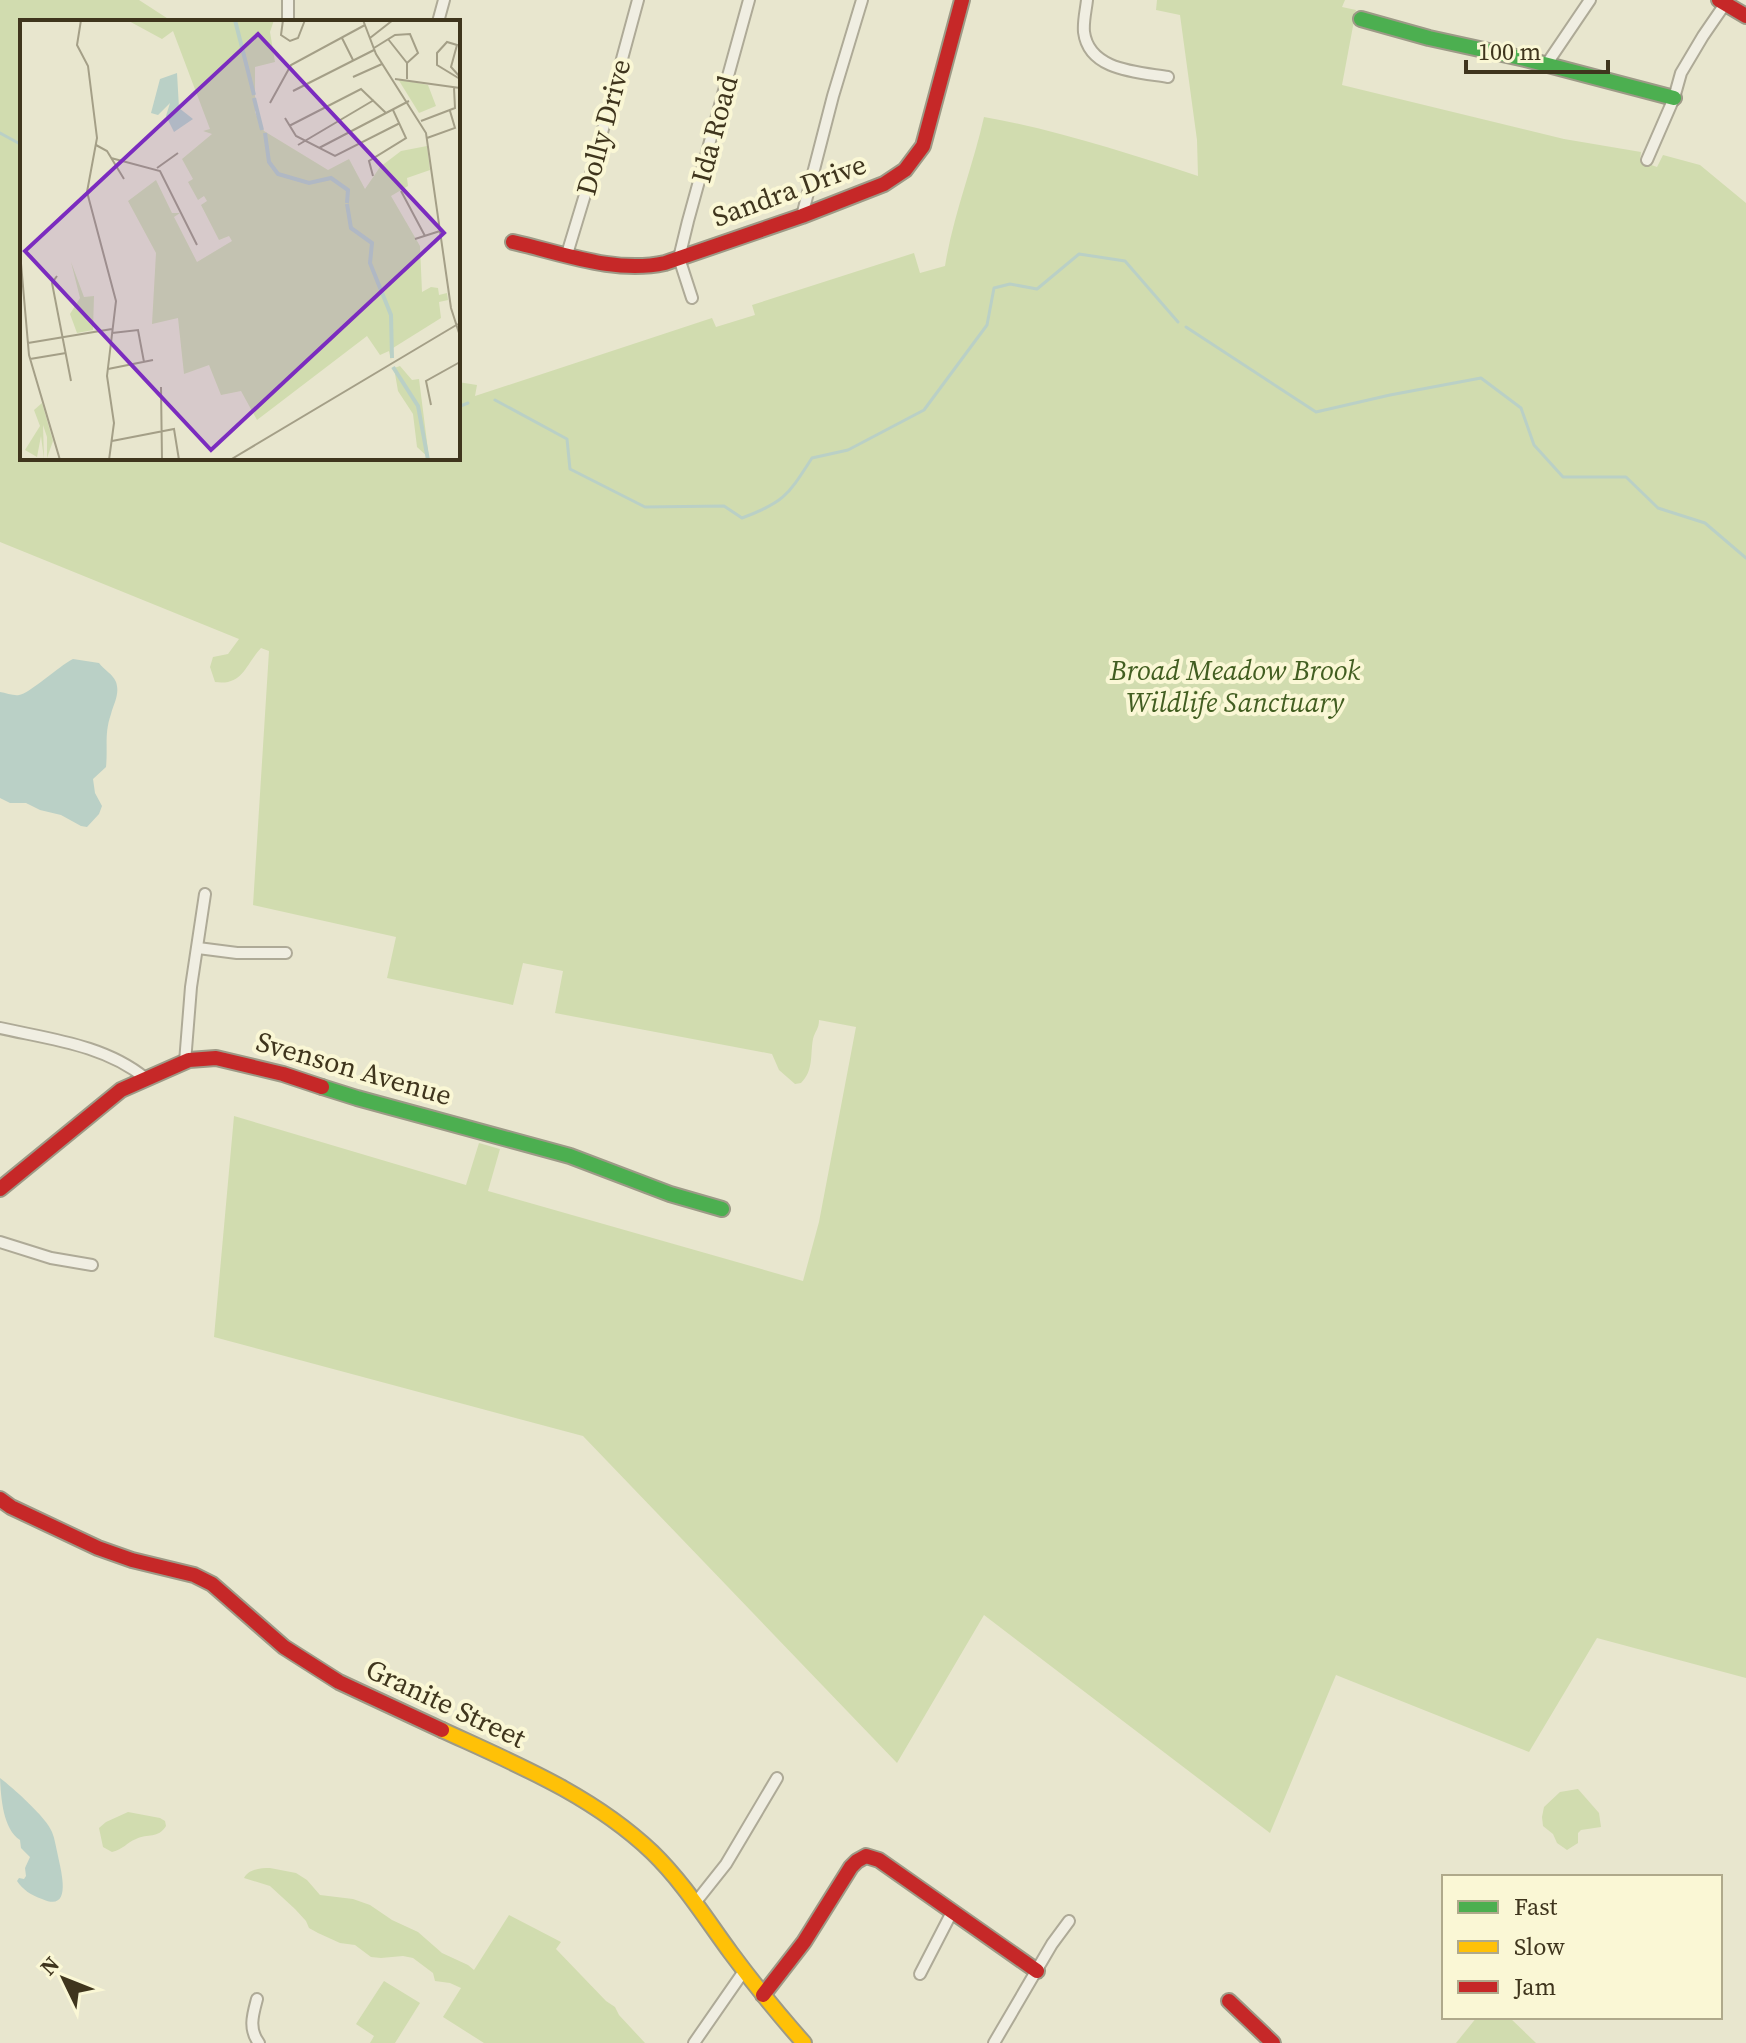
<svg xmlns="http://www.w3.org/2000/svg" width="1746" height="2043" viewBox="0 0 1746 2043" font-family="'Source Serif 4',serif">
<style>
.green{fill:#d1dcaf}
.water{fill:#bad0c6}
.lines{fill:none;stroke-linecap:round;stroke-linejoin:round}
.stream{stroke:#bad0c6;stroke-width:3}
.street-casing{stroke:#aeaa97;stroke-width:14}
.fast-casing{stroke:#9d9a87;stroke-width:18}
.slow-casing{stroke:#9d9a87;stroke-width:18}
.jam-casing{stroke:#9d9a87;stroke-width:18}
.street{stroke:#f0eee2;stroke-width:10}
.fast{stroke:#4caf50;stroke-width:14}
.slow{stroke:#ffc107;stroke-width:14}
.jam{stroke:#c62828;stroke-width:14}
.labels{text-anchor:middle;stroke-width:8;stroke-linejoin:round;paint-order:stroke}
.street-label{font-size:28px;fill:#3f351d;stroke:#faf7d5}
.park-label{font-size:28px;font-style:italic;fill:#425e21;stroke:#faf7d5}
.inset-river{fill:none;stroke:#bad0c6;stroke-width:4}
.inset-road{fill:none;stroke:#a49f87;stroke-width:2}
.view{fill:#7b2cbf;fill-opacity:0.15;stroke:#7b2cbf;stroke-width:4}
.inset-edge{fill:none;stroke:#3f351d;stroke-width:4}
</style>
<rect width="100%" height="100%" fill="#e8e6ce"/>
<g class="green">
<path d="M0,0H139L173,22H22V458H458V382L477,385L475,396L712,318L716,327L755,315L752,305L914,253L920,273L945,266C953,216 973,166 984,117C1057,130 1127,153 1198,176L1197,140L1180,15L1156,10L1157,0H1345L1342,7L1356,10L1342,85L1564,139L1641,152L1640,161L1657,167L1663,155L1700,165L1746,203V1678L1597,1638L1529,1752L1336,1675L1270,1833L984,1615L897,1763L583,1436L214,1337L234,1116L466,1185L479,1143L500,1149L488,1191L803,1281L819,1222L856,1027L819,1020C819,1029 815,1031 813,1039C810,1055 814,1070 801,1083L795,1084L779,1070L772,1054L555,1013L563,971L523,963L513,1005L387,978L396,937L253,905L269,651L261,648C245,665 243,686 215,682L210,667L213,657L228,654L239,639L0,542Z"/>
<path d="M1578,1789L1599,1813L1601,1827L1581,1830L1578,1833V1843L1567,1850L1557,1843L1553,1834L1543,1826L1542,1817L1544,1807L1560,1792Z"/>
<path d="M128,1812L160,1818L165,1821L166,1826C158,1839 148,1833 136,1839C126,1843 124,1849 112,1852L103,1847L99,1828L106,1822Z"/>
<path d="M270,1868L296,1873L307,1880L320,1895L353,1899L370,1905L392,1920L418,1932L442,1953L468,1965L474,1970L509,1915L561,1942L556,1949L606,2001L615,2007L619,2015L645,2043H484L443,2017L461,1988L450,1983L435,1981L433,1973L413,1958L403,1956L381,1958L371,1957L355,1945L340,1943L318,1933L309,1928L306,1921L295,1909L270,1886L244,1878C248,1869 261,1868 270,1868Z"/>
<path d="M384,1981L420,2003L395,2043H370L374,2036L356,2024Z"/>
<path d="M1477,2017H1509L1536,2043H1456Z"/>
</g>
<g class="water">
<path d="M73,659L99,663C104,670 113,674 116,682C120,694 114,703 111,714C104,734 108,747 106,767L93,779L95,793L102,806L99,814L87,827L81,826L61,815L40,810L26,803H10L0,798V692C6,693 14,696 19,695C29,694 59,666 73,659Z"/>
<path d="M0,1778C12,1787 47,1818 52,1832C55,1839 56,1848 58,1856C61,1871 73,1913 42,1899C31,1895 23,1890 17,1881L19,1878L24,1879L26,1876L25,1868L30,1857L21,1848L20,1840C3,1829 1,1798 0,1778Z"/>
</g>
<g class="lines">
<g class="stream">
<path d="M0,133L22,145"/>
<path d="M1186,327L1316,412L1390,395L1481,378L1521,408L1534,445L1563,477H1626L1658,508L1705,523L1746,558"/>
<path d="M495,400L567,439L570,469L645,507L724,506L742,518C785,502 788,495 812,458L848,450L924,410L987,325L994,288L1010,284L1037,289L1079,254L1125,261L1178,322"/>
<path d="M458,407L468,403"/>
</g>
<g class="street-casing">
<g id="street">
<path d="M288,0V22"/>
<path d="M1087,0C1086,10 1083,21 1084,32C1089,71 1138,72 1168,77"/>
<path d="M438,22L444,0"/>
<path d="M1546,65L1590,0"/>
<path d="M1647,160L1674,98L1681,73L1703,36L1725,4"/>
<path d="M802,216L833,96L862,0"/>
<path d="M567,254L587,188L638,0"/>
<path d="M692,298L679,258L688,221L749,0"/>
<path d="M198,948L237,953H286"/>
<path d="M0,1028C49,1039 105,1045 145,1078"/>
<path d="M185,1062L191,987L205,894"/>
<path d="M0,1242L51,1258L92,1265"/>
<path d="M695,1903L726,1864L777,1778"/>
<path d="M920,1974L952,1912"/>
<path d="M257,1999C253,2014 248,2029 259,2043"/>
<path d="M694,2043L744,1971"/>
<path d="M994,2043L1052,1944L1069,1921"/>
</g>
</g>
<g class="fast-casing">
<g id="fast">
<path d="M1361,19L1429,38L1525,59L1674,98"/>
<path d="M322,1087L357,1098L570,1156L670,1194L722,1209"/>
</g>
</g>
<g class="slow-casing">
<path id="slow" d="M442,1730C516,1764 592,1795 652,1852C683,1882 706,1919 731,1953C754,1984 778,2014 804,2043"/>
</g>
<g class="jam-casing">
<g id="jam">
<path d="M1719,0L1746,16"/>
<path d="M513,242C562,253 615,274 665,263L802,216L884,184L905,170L923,146L962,0"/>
<path d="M0,1189L121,1090L189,1060L216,1058L283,1074L322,1087"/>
<path d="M0,1499L11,1507L98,1548L132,1560L194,1575L212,1584L284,1647L339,1682L442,1730"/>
<path d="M763,1995L804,1942L851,1867L857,1861L866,1856L879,1860L1037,1971"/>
<path d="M1229,2001L1273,2043"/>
</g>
</g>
<use href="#street" class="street"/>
<use href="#fast" class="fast"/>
<use href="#slow" class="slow"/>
<use href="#jam" class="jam"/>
</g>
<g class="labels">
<g class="street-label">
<text transform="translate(603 127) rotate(-75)" y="10">Dolly Drive</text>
<text transform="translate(714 129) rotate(-75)" y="10">Ida Road</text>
<text transform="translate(789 190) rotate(-20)" y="10">Sandra Drive</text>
<text transform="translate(354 1068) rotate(16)" y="10">Svenson Avenue</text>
<text transform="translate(446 1703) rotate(25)" y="10">Granite Street</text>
</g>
<g class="park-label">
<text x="1235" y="680">Broad Meadow Brook<tspan x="1235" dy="32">Wildlife Sanctuary</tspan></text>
</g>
</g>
<g transform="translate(20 20)">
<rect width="440" height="440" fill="#e8e6ce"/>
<path d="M107,0H254L250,12L255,42L235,47V92L244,111L308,150L329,139L345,169L360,147L381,131L407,126L410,150L387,158L388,166L371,176L400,226L402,272L411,267L418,268L419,275L427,273L428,280L419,282L421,298L373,328L371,340L369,331L360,335L347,316L237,400L221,371L201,375L189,345L164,354L158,298L132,304L136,233L108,181L136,160L152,193H160L154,197L177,242L212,221L209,216L199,220L181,185L187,181L184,176L178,180L168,162L173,159L162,139L192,114L183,111L190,109L153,11L142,19ZM378,59L408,65L416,86L399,93ZM51,242L64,277L74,276L73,310L57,313L50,294L60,278ZM380,346L392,360L399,359L409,438L397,427L393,394L378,371L374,348ZM22,383L33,421L27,438V417L23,405L24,439L21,416L17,437L5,430L20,406L14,390Z" fill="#d1dcaf"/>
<path d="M157,53L159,88L173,99L154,112L146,96L150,83L138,95L131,93L140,59Z" fill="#bad0c6"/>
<path class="inset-river" d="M215,0L234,75M234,78L242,110M245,113L249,142L258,154L289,163L311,158L328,170L327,183M327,184L331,208L352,223L350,243L371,295L372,338M373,347L398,386L408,440"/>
<path class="inset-road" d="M61,0L57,25L68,46L77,118L67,172L96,281L87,356L94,403L89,440M263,0L261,15L270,21L278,18L285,0M343,0L356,34L406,113L431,288L440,316M322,18L333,40M350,18L373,0M368,19L387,43V59M354,28L375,15L390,14L398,33L387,43M333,57L362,44M440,57L431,47L437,25L427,22L417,33V45L440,59M375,59L440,68M273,71L354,30M250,83L271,45L345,5M265,98L276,116L315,136L380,103M401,101L435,88L434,68M269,106L341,69L366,93M407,118L435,108L430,91M76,125L87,131L104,159M278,125L354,80M299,128L389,81M91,138L140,151L177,225M137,148L158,133M353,156L349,141L386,118L373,90M381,171L405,216M395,219L420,211M0,232L9,335L40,440M37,256L32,263L51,361M92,313L118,310L124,342M8,323L92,309M10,339L46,333M88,349L133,340M141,367L142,440M440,374V400M411,385L406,361L440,342M92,421L154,409L159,440M439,426L440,402M210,440L438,304"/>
<path class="view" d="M238,14L424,213L191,430L5,231Z"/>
<rect width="440" height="440" class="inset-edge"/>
</g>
<rect x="1442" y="1875" width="280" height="144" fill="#faf7d5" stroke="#afa98b" stroke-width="2"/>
<rect x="1458" y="1901" width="40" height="12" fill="#4caf50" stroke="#afa98b" stroke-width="2"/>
<text x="1514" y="1915" font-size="24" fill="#3f351d">Fast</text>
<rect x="1458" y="1941" width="40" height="12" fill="#ffc107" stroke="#afa98b" stroke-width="2"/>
<text x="1514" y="1955" font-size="24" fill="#3f351d">Slow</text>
<rect x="1458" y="1981" width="40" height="12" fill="#c62828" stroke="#afa98b" stroke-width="2"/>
<text x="1514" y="1995" font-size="24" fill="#3f351d">Jam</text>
<g transform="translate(64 1979) rotate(313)" stroke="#faf7d5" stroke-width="6" paint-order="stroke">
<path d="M0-6L14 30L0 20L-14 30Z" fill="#3f351d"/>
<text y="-12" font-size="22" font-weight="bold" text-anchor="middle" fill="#3f351d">N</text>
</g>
<path d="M1466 60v12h142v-12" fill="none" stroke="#3f351d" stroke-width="4"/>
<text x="1478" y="60" font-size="24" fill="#3f351d" stroke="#faf7d5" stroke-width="6" paint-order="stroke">100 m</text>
</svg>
